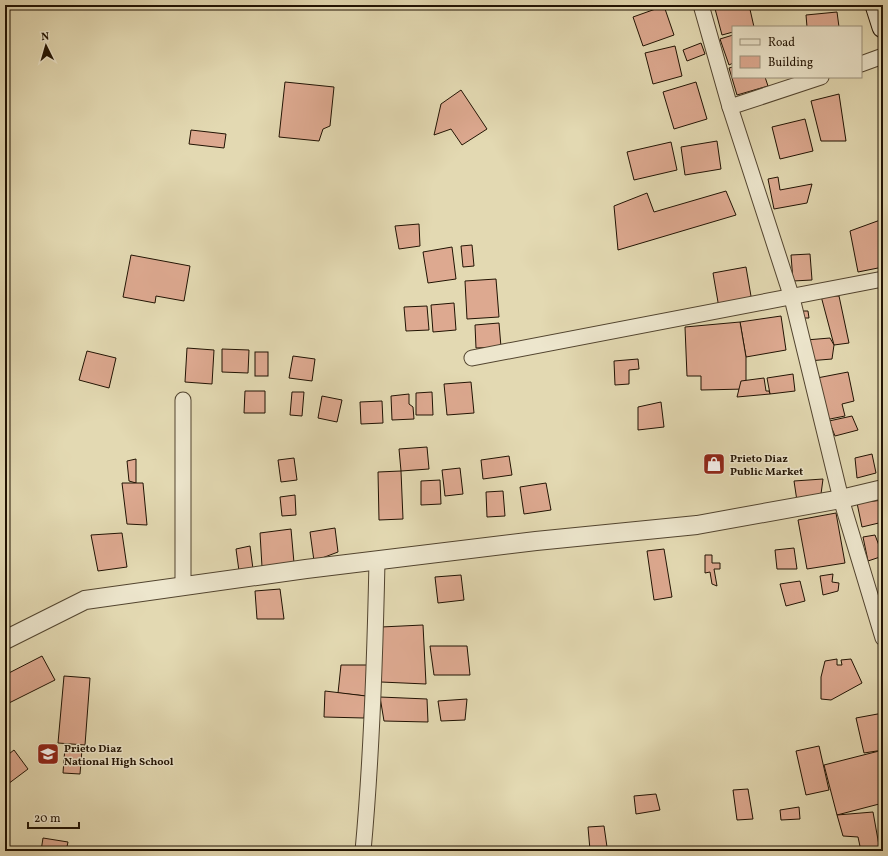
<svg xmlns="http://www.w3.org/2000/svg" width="888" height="856" viewBox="0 0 888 856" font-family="Vollkorn,serif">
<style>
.building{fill:#dda990;stroke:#211303}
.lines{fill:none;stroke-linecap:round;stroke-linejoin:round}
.minor-casing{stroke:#52442f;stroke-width:17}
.tertiary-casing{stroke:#52442f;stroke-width:20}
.secondary-casing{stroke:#211303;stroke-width:23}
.minor{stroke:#ede6cd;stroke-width:15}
.tertiary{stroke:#ede6cd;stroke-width:18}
.secondary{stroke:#ede6cd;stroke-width:21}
.labels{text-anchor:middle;stroke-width:3;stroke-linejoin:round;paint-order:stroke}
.poi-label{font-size:11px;font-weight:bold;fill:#211303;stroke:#ede6cd;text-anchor:start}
</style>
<rect width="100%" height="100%" fill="#e3d9b2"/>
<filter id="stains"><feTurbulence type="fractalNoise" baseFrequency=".005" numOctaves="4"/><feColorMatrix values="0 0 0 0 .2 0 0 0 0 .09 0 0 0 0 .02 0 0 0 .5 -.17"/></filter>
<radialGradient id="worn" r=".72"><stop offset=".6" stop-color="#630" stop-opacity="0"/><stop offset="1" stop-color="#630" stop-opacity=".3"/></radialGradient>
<g class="building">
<path d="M714,5H749L754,27H733V32L722,35Z"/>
<path d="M664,6L674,35L643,46L633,17Z"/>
<path d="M837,12L839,27H807L806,15Z"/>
<path d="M733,35V63L729,65L720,39Z"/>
<path d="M701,43L705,54L687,61L683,50Z"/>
<path d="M675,46L682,76L653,84L645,53Z"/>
<path d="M733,67V77H765L768,86L737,95L729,68Z"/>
<path d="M285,82L334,87L330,126L323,129L319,141L279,137Z"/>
<path d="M696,82L707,119L674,129L663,92Z"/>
<path d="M461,90L487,129L462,145L451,129L434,135L441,104Z"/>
<path d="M839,94L846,141H821L811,101Z"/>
<path d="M805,119L813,151L780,159L772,127Z"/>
<path d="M191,130L226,134L224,148L189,144Z"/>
<path d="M717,141L721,169L685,175L681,147Z"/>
<path d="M671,142L677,170L634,180L627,152Z"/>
<path d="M778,177L780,190L812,184L807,203L774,209L768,179Z"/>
<path d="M726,191L736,215L618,250L614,206L647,193L654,212Z"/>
<path d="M883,219V267L858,272L850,231Z"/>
<path d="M419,224L420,246L399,249L395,226Z"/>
<path d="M472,245L474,266L463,267L461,246Z"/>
<path d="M452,247L456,279L428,283L423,252Z"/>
<path d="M810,254L812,280L793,281L791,255Z"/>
<path d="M131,255L190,266L184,301L156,296L155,303L123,297Z"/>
<path d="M746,267L752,302L719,308L713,273Z"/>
<path d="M496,279L499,317L467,319L465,281Z"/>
<path d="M821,296H839L849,343L834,345Z"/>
<path d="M454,303L456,330L433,332L431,305Z"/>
<path d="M427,306L429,330L406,331L404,307Z"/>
<path d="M798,311H808L809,318H798Z"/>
<path d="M781,316L786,350L746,357L740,322Z"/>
<path d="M740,322L746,357V389L701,390V376H687L685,327Z"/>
<path d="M499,323L501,347L476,348L475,325Z"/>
<path d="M830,338L834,345L832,359L808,361L806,340Z"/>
<path d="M187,348L214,350L212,384L185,382Z"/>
<path d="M222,349L249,350L248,373L222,372Z"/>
<path d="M87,351L116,358L109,388L79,380Z"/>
<rect x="255" y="352" width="13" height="24"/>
<path d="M293,356L315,359L312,381L289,378Z"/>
<path d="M638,359L639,369L629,370V384L615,385L614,361Z"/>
<path d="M848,372L854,401L842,404L845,416L825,420L817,378Z"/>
<path d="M793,374L795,391L770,394L767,378Z"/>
<path d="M764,378L766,391H769L770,394L737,397L741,381Z"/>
<path d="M471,382L474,413L447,415L444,384Z"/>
<path d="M245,391H265V413H244Z"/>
<path d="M292,392H304L302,416L290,415Z"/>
<path d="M432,392L433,415H416V393Z"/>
<path d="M409,394V404L413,407L414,419L392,420L391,396Z"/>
<path d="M322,396L342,400L337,422L318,418Z"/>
<path d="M382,401L383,423L361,424L360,402Z"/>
<path d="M661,402L664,427L638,430V407Z"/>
<path d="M852,416L858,430L835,436L829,421Z"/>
<path d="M427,447L429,469L401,471L399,449Z"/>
<path d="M872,454L876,473L857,478L855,458Z"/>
<path d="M509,456L512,475L483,479L481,460Z"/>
<path d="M294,458L297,480L281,482L278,460Z"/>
<path d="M136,459V483L129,481L127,461Z"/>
<path d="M460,468L463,494L445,496L442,470Z"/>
<path d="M401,471L403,519L379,520L378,472Z"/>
<path d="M823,479L821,494L797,501L794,481Z"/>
<path d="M440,480L441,504L421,505V481Z"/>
<path d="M122,483H143L147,525L127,524Z"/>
<path d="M546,483L551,510L524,514L520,487Z"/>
<path d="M503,491L505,516L487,517L486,492Z"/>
<path d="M295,495L296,515L282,516L280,497Z"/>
<path d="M883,500V522L862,527L857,503Z"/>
<path d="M836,513L845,563L807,569L798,520Z"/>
<path d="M335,528L338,552L314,561L310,532Z"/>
<path d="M291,529L294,563L262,567L260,533Z"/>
<path d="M122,533L127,567L98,571L91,535Z"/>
<path d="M875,535L883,556L868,561L863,537Z"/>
<path d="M250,546L253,569L239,571L236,549Z"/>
<path d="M794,548L797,569H777L775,550Z"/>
<path d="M664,549L672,597L654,600L647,551Z"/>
<path d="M705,555H712V563H720V569H714L717,586L712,584L710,572L705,573Z"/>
<path d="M833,574L832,582L839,583L838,591L823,595L820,576Z"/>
<path d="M461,575L464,600L438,603L435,577Z"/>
<path d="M800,581L805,601L786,606L780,584Z"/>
<path d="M280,589L284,619H257L255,591Z"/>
<path d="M423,625L426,684L381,682V627Z"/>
<path d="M430,646H467L470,675H434Z"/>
<path d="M42,656L55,680L5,705V675Z"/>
<path d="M837,659V665H842L841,660L851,659L862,683L831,700L821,699V677L825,661Z"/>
<path d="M341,665H373L366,696L338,693Z"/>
<path d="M64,676L90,678L85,745L58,743Z"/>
<path d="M325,691L366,696L364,718L324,717Z"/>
<path d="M380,697L427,699L428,722L384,721Z"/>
<path d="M467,699L465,720L441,721L438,701Z"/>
<path d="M883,713V750L864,753L856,718Z"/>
<path d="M819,746L829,790L806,795L796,751Z"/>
<path d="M65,747L82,749L80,774L63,773Z"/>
<path d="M14,750L28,769L8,784L5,780V757Z"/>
<path d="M883,750V803L837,815L824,765Z"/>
<path d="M748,789L753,819L737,820L733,790Z"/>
<path d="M656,794L660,810L636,814L634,796Z"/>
<path d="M799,807L800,819L781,820L780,810Z"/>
<path d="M873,812L880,851H861L858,837L843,836L837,815Z"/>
<path d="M604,826L607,847L590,850L588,827Z"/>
<path d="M43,838L68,842L66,851H41Z"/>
</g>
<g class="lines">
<g class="minor-casing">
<g id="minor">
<path d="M701,5L730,107L792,298L841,499L883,638"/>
<path d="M861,64L883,56"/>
<path d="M730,107L821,77"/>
<path d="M472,358L883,279"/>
<path d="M183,400V585"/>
<path d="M363,851C372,755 375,658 377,561"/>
</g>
</g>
<g class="tertiary-casing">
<path id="tertiary" d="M5,640L85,600L306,569L536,541L697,525L841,499L883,489"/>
</g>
<g class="secondary-casing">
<path id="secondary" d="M876,5L883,27"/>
</g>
<use href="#minor" class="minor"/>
<use href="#tertiary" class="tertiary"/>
<use href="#secondary" class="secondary"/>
</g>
<defs>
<g id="shop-square" transform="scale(1.15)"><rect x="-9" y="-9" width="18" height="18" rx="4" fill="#8f2418" stroke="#ede6cd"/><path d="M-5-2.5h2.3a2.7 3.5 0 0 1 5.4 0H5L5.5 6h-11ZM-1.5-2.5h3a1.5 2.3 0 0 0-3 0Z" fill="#fff"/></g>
<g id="school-square" transform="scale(1.15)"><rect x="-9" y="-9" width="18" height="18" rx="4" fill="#8f2418" stroke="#ede6cd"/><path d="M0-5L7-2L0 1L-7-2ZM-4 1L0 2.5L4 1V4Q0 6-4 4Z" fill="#fff"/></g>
</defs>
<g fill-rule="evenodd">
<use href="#shop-square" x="714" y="464"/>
<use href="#school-square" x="48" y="754"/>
</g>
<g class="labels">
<g class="poi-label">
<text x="730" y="462">Prieto Diaz<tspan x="730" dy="13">Public Market</tspan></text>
<text x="64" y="752">Prieto Diaz<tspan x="64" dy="13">National High School</tspan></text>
</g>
</g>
<rect width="888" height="856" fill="none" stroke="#e3d9b2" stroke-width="20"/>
<rect x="6" y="6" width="876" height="844" fill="none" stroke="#211303" stroke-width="2"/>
<rect x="10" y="10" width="868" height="836" fill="none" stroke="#211303"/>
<rect x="732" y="26" width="130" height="52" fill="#ede6cd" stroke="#9b927c"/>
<rect x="740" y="39" width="20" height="6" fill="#ede6cd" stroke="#9b927c"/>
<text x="768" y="46" font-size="12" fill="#211303">Road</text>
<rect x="740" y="56" width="20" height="12" fill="#dda990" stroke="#9b927c"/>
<text x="768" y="66" font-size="12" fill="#211303">Building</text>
<g transform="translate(46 46) rotate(355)" stroke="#ede6cd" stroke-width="3" paint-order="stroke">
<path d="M0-3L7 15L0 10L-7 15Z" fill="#211303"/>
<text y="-6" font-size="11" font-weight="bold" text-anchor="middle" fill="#211303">N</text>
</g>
<path d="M28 822v6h51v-6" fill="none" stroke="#211303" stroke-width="2"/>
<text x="34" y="822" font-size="12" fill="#211303" stroke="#ede6cd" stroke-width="3" paint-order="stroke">20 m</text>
<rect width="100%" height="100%" filter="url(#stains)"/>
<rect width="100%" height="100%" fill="url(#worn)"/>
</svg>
